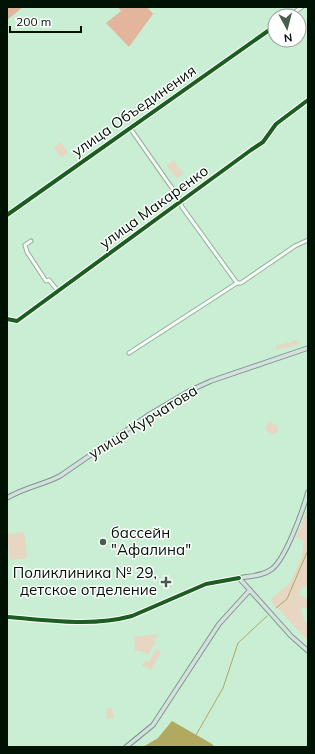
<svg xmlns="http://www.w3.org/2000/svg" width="315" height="754" viewBox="0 0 315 754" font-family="Mulish,sans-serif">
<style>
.green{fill:#e6d6c2}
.forest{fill:#e3b59d}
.water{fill:#b1a95f}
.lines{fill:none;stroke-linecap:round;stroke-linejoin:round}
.stream{stroke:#b1a95f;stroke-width:1}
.minor-casing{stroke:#94b09b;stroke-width:5}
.major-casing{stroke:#7b998e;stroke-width:5.5}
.minor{stroke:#f7fcf8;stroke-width:3}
.major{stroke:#d6e1df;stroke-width:3.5}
.cycleway-casing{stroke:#fff;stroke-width:6}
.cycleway{stroke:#1b5e20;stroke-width:4}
.poi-dot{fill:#465f4c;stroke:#fff;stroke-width:1.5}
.labels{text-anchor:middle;stroke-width:3;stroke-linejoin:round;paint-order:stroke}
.street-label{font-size:15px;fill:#001203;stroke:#fff}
.poi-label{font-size:15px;fill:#001203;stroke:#fff;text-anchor:start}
</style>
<rect width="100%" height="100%" fill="#c9eed3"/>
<g class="green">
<path d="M61,142L68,153L61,158L54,147Z"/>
<path d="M172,161H174L183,173L178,178H176L167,166Z"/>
<path d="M298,340L300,344L276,350V346Z"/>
<path d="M269,421L277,426L278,432L274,434L270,433L265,429Z"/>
<path d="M308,509V587H302L299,595L308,599V609L301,607L304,621L308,623L307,640L270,600L290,583L302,557L304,541L296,537Z"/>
<path d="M24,532L27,558L10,560L7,534Z"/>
<path d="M156,634L157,639L149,638L156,642L148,655L141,651H135L134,637Z"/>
<path d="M156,649L161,652L151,670L142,665L145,660L149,662Z"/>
<path d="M112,708L114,718L107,719L106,709Z"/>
</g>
<g class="forest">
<path d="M7,7H23L7,20Z"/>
<path d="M118,7H147L153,14L129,47L106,23L121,11Z"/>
</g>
<path class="water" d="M172,721L212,744L215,747H143L158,738Z"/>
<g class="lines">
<g class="stream">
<path d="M276,608L287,599L308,550"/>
<path d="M196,735L223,688L238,643L267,616"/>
</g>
<g class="minor-casing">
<g id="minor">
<path d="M289,16L302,7"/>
<path d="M130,128L179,198L182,207L237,283"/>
<path d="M7,215L275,26"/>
<path d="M31,241L25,245L27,252L46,281L49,280L58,291"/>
<path d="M7,319L17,321L251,150L263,142L276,124L308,100"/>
<path d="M129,353L237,283H241L295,246L308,240"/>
<path d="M7,617C49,620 91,627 132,616L206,584L239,578"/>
</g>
</g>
<g class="major-casing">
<g id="major">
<path d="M7,498C25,487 43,485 60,476L150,414L189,391L211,381L308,348"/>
<path d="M239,578C250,576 263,576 272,569C286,558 303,510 308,492"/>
<path d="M239,578L291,636L308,651"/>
<path d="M126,747L153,725L219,624L250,590"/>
</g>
</g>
<use href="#minor" class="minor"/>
<use href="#major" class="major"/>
<g class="cycleway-casing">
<g id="cycleway">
<path d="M7,215L275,26"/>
<path d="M7,319L17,321L251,150L263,142L276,124L308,100"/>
<path d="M7,617C49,620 91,627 132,616L206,584L239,578"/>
</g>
</g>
<use href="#cycleway" class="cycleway"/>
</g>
<g class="poi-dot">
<circle cx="103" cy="542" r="4"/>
<path d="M164 576h4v4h4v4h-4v4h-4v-4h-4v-4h4z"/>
</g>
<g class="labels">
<g class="street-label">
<text transform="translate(134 111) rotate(-35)" y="5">улица Объединения</text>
<text transform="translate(154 207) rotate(-36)" y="5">улица Макаренко</text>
<text transform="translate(143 422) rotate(-32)" y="5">улица Курчатова</text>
</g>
<g class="poi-label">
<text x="111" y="538">бассейн<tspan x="111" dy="17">"Афалина"</tspan></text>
<text x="157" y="578" text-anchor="end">Поликлиника № 29,<tspan x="157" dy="17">детское отделение</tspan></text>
</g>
</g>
<rect width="315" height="754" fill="none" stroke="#001203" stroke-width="16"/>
<g transform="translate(287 28) rotate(173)"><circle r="19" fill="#ffffff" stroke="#99a09a"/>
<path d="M0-3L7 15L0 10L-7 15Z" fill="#465f4c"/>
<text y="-6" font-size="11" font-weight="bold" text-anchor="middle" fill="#001203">N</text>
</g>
<path d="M10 26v6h71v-6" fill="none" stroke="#001203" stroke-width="2"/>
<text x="16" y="26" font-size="12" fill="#001203" stroke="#ffffff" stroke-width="3" paint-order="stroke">200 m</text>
</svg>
